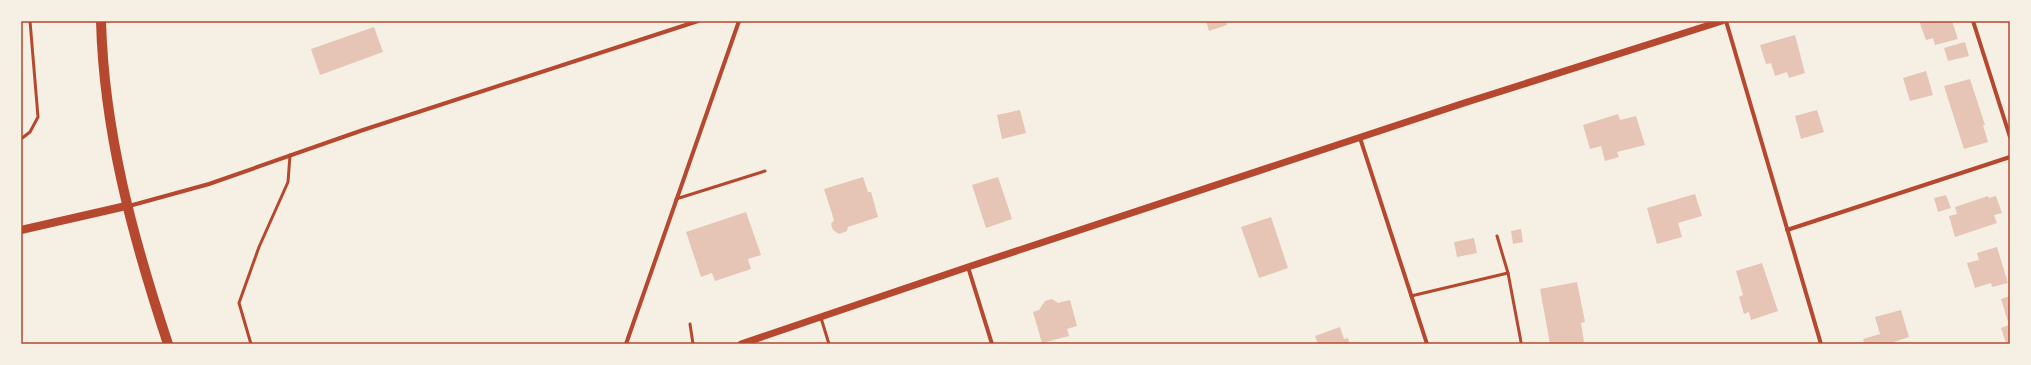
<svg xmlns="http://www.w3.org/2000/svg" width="2031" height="365" viewBox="0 0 2031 365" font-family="'Source Sans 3',sans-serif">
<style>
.building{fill:#e6c5b7}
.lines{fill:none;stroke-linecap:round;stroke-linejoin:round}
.service{stroke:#b5482f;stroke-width:3}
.minor{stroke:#b5482f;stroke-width:4}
.tertiary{stroke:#b5482f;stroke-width:7}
.secondary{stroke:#b5482f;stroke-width:8}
.primary{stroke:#b5482f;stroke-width:10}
.neatline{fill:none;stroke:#b5482f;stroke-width:1.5}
</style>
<rect width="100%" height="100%" fill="#f6efe4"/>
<g class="building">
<path d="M1206,21H1226L1227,25L1209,31Z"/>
<path d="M1919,21H1952L1958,39L1935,45L1933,38L1926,40Z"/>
<path d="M374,27L383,52L320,75L311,49Z"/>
<path d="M1795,35L1805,73L1789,78L1787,72L1775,76L1771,63L1766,64L1760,45Z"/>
<path d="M1965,42L1969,56L1948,61L1944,48Z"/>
<path d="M1926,71L1933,95L1910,101L1903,78Z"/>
<path d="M1970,79L1985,125H1983L1988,142L1964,149L1944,86Z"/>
<path d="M1020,110L1026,133L1002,139L997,115Z"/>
<path d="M1817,110L1824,132L1801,139L1795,116Z"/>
<path d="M1618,114L1620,120L1636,116L1645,145L1617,152L1619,157L1605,161L1601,146L1590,149L1583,125Z"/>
<path d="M863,177L868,192H871L878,217L848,227L847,231L839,234L833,230L831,224L834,220L824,189Z"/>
<path d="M998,177L1012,219L986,228L972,185Z"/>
<path d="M1695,194L1702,216L1678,223L1682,237L1657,244L1647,208Z"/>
<path d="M1946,195L1951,208L1938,212L1934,198Z"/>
<path d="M1988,196L1989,198L1996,196L2002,213L1994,215L1997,223L1955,237L1949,216L1957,214L1955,207Z"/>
<path d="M746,212L761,255L748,259L751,269L715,281L712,273L701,277L686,232Z"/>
<path d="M1271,217L1288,268L1259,278L1241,227Z"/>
<path d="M1521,229L1523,242L1513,244L1511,231Z"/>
<path d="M1474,238L1477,253L1457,257L1454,242Z"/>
<path d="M1997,247L2008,283L1992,287L1991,283L1975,288L1967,263L1979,260L1977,253Z"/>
<path d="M1762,263L1778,311L1751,320L1749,312L1744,314L1739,297L1743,295L1736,271Z"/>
<path d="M1577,282L1585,322L1581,323L1584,342L1572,344H1550L1540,289Z"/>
<path d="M2010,296V341L2006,343L2001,328L2009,325L2001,299Z"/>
<path d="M1052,299L1058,303L1070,300L1077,326L1067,329L1069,336L1042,343L1033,312L1039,310L1045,301Z"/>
<path d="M1901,310L1909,337L1894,342V344H1865L1863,339L1880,334L1875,317Z"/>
<path d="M1340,327L1344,339L1348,338L1350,344H1318L1315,336Z"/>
</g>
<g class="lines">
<g class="service">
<path d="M21,139L30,132L38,117L30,21"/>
<path d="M676,199L765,171"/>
<path d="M1497,236L1508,273"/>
<path d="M1411,296L1508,273L1521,342"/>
<path d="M821,318L829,344"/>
<path d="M690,324L693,344"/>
<path d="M251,344L239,303L259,247L288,182L290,155"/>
</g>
<g class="minor">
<path d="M1726,21L1821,344"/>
<path d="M1973,21L2010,137"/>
<path d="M1360,138L1427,344"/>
<path d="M129,206L209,184L363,130L698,21"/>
<path d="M1787,230L2010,157"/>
<path d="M968,267L992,344"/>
<path d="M626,344L739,21"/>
</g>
<path class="tertiary" d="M741,344L968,267L1461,104L1722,21"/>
<path class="secondary" d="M21,230L126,206"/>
<path class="primary" d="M101,21C104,133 133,238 168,344"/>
</g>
<rect width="2031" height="365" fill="none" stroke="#f6efe4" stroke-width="44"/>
<rect x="22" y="22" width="1987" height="321" class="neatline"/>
</svg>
